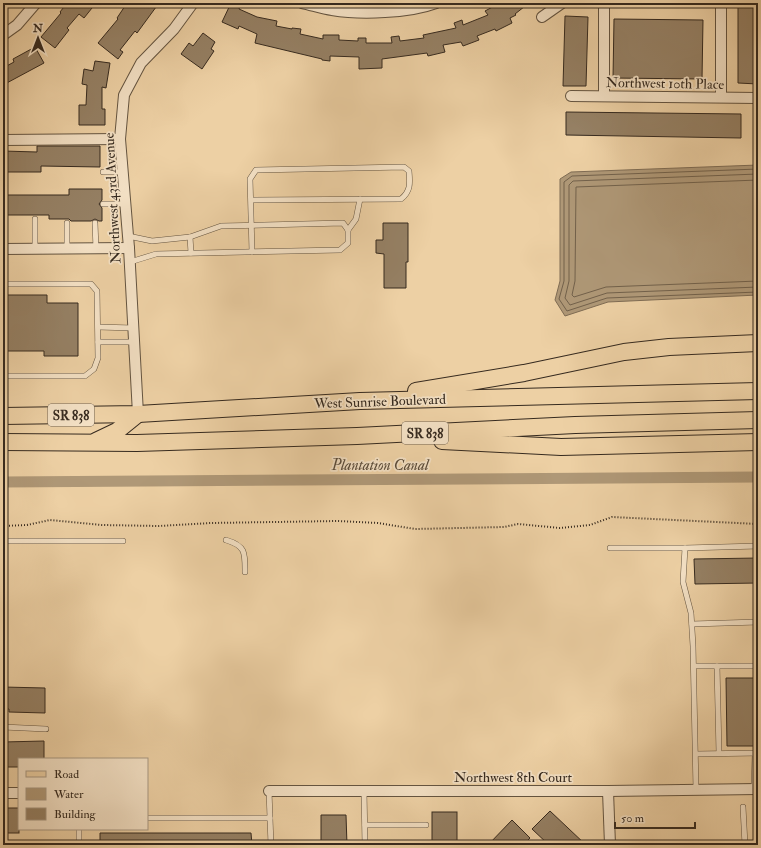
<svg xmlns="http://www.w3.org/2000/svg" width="761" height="848" viewBox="0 0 761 848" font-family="'IM FELL Double Pica',serif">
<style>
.water{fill:#af9877;stroke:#7f6c54}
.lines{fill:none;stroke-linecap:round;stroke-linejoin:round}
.shore{stroke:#72614b;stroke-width:1}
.canal{stroke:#af9877;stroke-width:11}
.building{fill:#958064;stroke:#362a1f}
.lane-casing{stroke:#645440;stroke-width:6}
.street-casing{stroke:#645440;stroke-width:12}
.primary-casing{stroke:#362a1f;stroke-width:18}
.path{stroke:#362a1f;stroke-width:2;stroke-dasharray:1 2;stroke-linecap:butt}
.lane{stroke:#f3e0c4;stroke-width:5}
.street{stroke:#f3e0c4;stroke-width:10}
.primary{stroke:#edd0a4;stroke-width:16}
.labels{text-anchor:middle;stroke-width:3.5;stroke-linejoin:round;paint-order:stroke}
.shield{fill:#f3e0c4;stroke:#6f6150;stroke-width:1}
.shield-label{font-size:13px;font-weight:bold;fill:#362a1f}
.street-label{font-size:14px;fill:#362a1f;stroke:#f3e0c4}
.water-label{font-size:15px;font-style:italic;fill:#5a4b39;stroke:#f3e0c4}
</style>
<rect width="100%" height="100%" fill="#edd0a4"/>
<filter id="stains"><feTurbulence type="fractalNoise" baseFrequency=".005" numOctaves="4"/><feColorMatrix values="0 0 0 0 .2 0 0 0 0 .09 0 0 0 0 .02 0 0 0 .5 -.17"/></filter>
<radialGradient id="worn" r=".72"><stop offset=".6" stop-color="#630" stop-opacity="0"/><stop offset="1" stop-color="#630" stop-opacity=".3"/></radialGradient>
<path class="water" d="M758,165V295L608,302L565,316L555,300L560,281V179L571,172Z"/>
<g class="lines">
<g class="shore">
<path d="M758,169L572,176L564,182V281L559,299L567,311L607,298L758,292"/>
<path d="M758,174L573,181L569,185V281L565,298L570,305L607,293L758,287"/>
<path d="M758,180L576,187L575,281L572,295L574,297L606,287L758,281"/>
</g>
<path class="canal" d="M3,482L758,477"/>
</g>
<g class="building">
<path d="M67,3H96L84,18L79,14L67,28L69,30L55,48L41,37L61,13L60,12Z"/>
<path d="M127,3H159L137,33L135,31L120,50L123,52L118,59L98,43L118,19L117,18Z"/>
<path d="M231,3H241L239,9L257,17L277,21L276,26L292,29V28L301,29L300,34L323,39V35H339V40L358,41V38H366V43H392L391,37L399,36L400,41L424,38L423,35L456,28L454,23L462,20L463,25L488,15L485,11L500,3H529L515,14L516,15L510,18L512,23L496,31L495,29L477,36L479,40L463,46L461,42L443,45L445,52L428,56L427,53L382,59V68L359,69V57L330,56V61L322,60V59L255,43L257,34L239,26L238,29L222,22Z"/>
<path d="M738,3H758V84L738,83Z"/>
<path d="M565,16L588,17L586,86H563Z"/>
<path d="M614,19L703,20L702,79L613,78Z"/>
<path d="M203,33L215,42L211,49L214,51L202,69L181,54L189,43L193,46Z"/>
<path d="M35,47L44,63L3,85V68L14,62L13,59Z"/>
<path d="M95,61L110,63L106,88L102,87V109H105V125H79V105H86L87,85L82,84L84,69L93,71Z"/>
<path d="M566,112L741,114V138L566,135Z"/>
<path d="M37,146H100V167L41,166V172H3V151L37,152Z"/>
<path d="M69,189H102V200L99,204L102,208V221H99L95,219L91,221H71L69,219H49V215H3V195H69Z"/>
<path d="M383,223H408V262H406V288H384V254L376,253V240H383Z"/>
<path d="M3,295H47V303H78V356H44V351H3Z"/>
<path d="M758,558V583L695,584L694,559Z"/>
<path d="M726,678H758V746H727Z"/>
<path d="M3,687L45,688V713L9,712V709H3Z"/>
<path d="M44,741V759H19V767H3V742Z"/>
<rect x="3" y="808" width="16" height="25"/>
<path d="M550,811L586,845H549L532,829Z"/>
<rect x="432" y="812" width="25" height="33"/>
<path d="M321,815H346L347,845H324V842H321Z"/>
<path d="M512,820L530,838L523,845H488Z"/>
<path d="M100,833H251L252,845H100Z"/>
</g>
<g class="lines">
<g class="lane-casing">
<g id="lane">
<path d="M103,172H123"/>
<path d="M251,200L401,199C411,191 410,183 409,171L404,167L256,170L250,179L252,252"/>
<path d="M103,204H125"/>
<path d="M3,219L4,249"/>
<path d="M35,219V249"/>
<path d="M67,223V249"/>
<path d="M95,223L96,249"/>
<path d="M348,230L356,219L360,199"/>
<path d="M128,236L152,241L190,237L221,226L343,223L348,230V243L340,250L156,254L130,262"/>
<path d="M190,237L191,253"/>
<path d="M3,284H91L97,291L98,358L94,369L85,376H3"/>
<path d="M98,327L133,328"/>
<path d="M98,342H134"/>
<path d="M226,540C246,546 245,553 245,572"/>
<path d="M3,541H123"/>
<path d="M610,548H685"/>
<path d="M692,624L758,622"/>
<path d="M694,666H758"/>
<path d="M717,666L719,753"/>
<path d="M3,727L46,729"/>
<path d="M696,754L758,753"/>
<path d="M696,789L693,646L691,613L683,582L685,548L758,546"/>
<path d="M754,789L755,753"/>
<path d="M269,791L271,845"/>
<path d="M364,791L365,845"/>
<path d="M743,807L745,845"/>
<path d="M147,818H270"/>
<path d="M365,825H426"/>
<path d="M79,829V845"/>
</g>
</g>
<g class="street-casing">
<g id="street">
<path d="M302,3C312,5 322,9 332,10C361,15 409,13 436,3"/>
<path d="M604,3V96"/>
<path d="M542,17L562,3"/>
<path d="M3,35L17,25L36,3"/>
<path d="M571,96L758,98"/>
<path d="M721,97V3"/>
<path d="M3,140L120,139"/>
<path d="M3,249L129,248"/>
<path d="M138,414L129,248L120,139L124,95L141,63L174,29L193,3"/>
<path d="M269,791H608L758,789"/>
<path d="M608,791L610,845"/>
<path d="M3,793H19"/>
</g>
</g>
<g class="primary-casing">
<g id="primary">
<path d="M416,391L524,373L624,352L669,347L758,343"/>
<path d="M3,416L138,414L360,401L758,391"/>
<path d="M96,441L117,431L138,414"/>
<path d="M442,441L561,447L758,442"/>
<path d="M3,442L137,443L357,436L575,425L758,420"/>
</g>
</g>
<path class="path" d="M3,526L27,525L50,520L102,525L159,526L211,523L338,521L378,523L415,529L504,527L518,524L560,528L590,525L612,517L758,524"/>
<use href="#lane" class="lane"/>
<use href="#street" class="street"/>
<use href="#primary" class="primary"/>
</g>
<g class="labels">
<g class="shield">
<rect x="48" y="404" width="46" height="22" rx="3"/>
<rect x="402" y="422" width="46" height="22" rx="3"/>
</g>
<g class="shield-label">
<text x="71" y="420">SR 838</text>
<text x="425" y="438">SR 838</text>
</g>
<g class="street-label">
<text transform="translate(665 83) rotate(1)" y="5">Northwest 10th Place</text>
<text transform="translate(112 198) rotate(-93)" y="5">Northwest 43rd Avenue</text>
<text transform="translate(380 401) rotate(-2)" y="5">West Sunrise Boulevard</text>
<text x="513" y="782">Northwest 8th Court</text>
</g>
<g class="water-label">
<text x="380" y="470">Plantation Canal</text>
</g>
</g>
<rect width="761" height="848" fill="none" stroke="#edd0a4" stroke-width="16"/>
<rect x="4" y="4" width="753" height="840" fill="none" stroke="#362a1f" stroke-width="2"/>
<rect x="8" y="8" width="745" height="832" fill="none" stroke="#362a1f"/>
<rect x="18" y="758" width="130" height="72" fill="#f3e0c4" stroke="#a79782"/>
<rect x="26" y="771" width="20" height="6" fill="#edd0a4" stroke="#a79782"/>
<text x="54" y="778" font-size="12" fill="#362a1f">Road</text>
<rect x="26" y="788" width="20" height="12" fill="#af9877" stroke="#a79782"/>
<text x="54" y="798" font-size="12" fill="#362a1f">Water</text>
<rect x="26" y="808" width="20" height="12" fill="#958064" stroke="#a79782"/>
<text x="54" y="818" font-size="12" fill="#362a1f">Building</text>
<g transform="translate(38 38)" stroke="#f3e0c4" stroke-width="3" paint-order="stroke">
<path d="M0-3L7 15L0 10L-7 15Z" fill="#362a1f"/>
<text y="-6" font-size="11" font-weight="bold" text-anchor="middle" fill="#362a1f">N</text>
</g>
<path d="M615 822v6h80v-6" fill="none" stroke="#362a1f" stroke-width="2"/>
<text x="621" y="822" font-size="12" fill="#362a1f" stroke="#f3e0c4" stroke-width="3" paint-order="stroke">50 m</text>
<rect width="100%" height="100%" filter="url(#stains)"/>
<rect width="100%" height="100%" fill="url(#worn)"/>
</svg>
